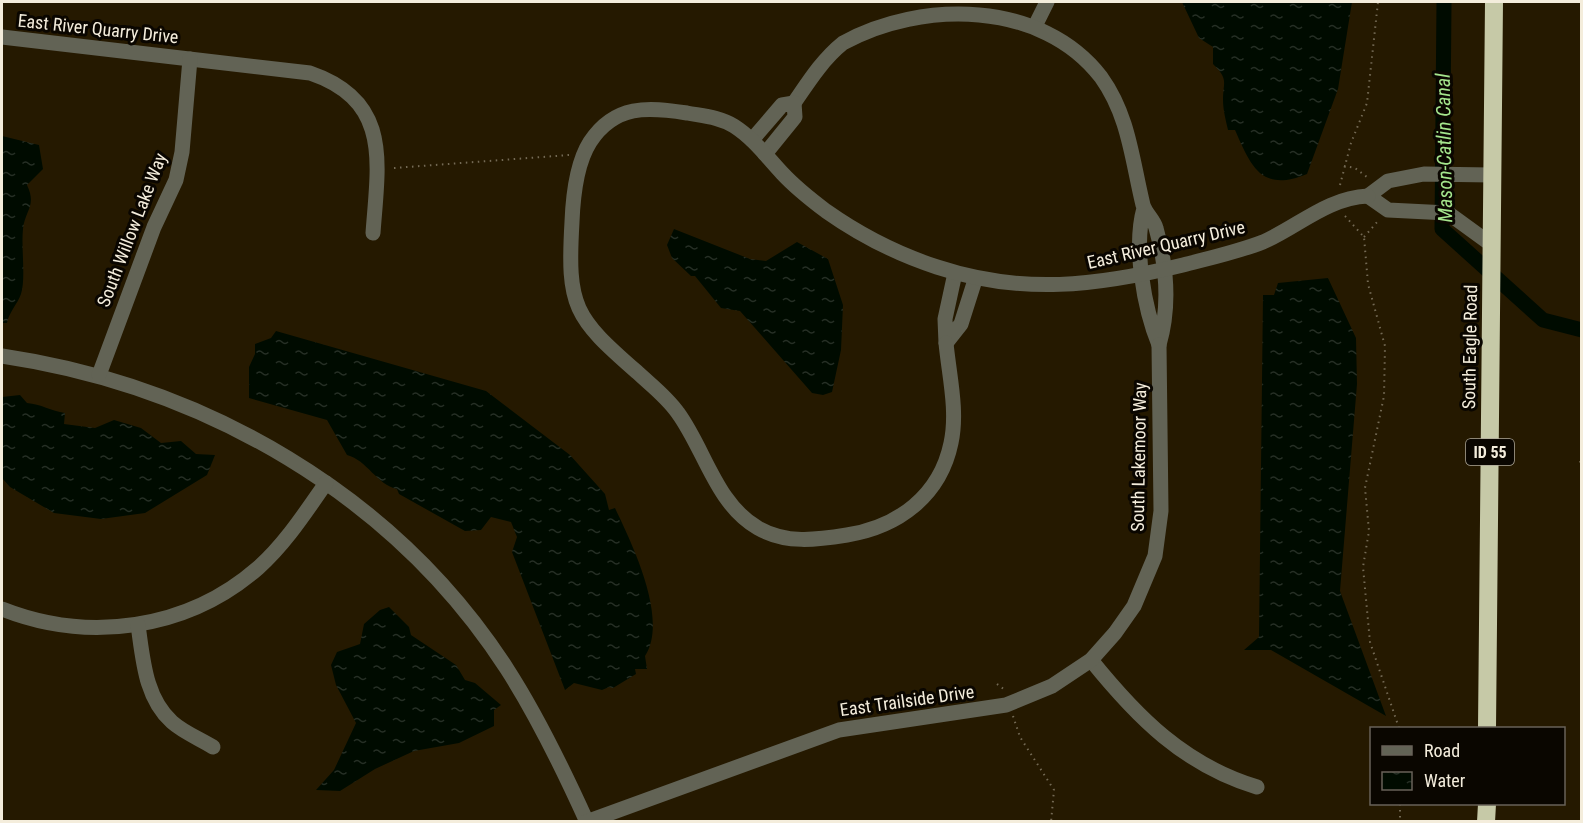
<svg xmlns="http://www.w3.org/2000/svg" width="1583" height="823" viewBox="0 0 1583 823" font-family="'Roboto Condensed',sans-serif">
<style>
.water{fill:url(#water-ripples)}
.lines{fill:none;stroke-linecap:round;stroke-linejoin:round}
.canal{stroke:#000b00;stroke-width:15}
.path{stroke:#746a54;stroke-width:2;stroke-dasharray:1.5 4.5;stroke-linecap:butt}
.minor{stroke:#626355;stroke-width:15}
.highway{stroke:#c6c9a7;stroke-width:18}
.labels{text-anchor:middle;stroke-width:6;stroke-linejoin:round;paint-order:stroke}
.shield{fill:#0a0600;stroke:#aea89a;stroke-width:1.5}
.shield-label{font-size:16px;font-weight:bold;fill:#f4eddc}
.street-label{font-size:18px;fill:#f4eddc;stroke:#0a0600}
.water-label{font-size:20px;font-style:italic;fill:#a5e68d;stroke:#0a0600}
</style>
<defs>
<pattern id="water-ripples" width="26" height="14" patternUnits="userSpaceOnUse" patternTransform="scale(1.5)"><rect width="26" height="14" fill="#000b00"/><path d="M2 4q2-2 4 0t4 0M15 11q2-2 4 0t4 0" fill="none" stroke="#262f25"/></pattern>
</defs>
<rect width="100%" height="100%" fill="#251900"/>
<g class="water">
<path d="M1182,2H1352L1338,89L1307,174C1261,193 1251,166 1235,130H1228C1226,121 1223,110 1223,100C1223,81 1229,80 1213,64V47L1199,38Z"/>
<path d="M2,136L39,145L43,169L27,185C37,206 25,210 23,229C21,248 26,278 21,294C17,305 9,312 7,323H2Z"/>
<path d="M674,229L750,259L766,261L797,242L828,259L843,305L841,350L832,392L823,395L812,393L740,311L721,308L695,276H691L672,258L667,245Z"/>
<path d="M1328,278L1356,338L1357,384L1340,591L1386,716L1271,650H1244L1259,637L1263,295H1274L1278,283Z"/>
<path d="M276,331L486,391L570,455L605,494L609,510L615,508C632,544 669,619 645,656L647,669H635L636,674L613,688L609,687L602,690L574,683L565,690L512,552L517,537L511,522L491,517L481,530L465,531L399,494L397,489C377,485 367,460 347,455L327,420L249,398V367L255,354V344L271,338Z"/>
<path d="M20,395L27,403C41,404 51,411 65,413L64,424L95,428L114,420L141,428L161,443L181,441L196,454L215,455L207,475L145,513L101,519L54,513L10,487L2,478V397Z"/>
<path d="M389,607L409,627L411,635L456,665L465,680L475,683L501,705L494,710V726L459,743L414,751L375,769L340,791L316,790L334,770L356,723L336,685L331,665L337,652L360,644L364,624L380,610Z"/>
</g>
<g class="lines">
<path class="canal" d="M1444,2L1442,229L1543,320L1582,330"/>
<g class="path">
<path d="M1344,166L1355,168L1367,177"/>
<path d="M394,168L569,155"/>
<path d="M1340,185L1351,143L1367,103L1378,2"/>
<path d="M1345,216L1364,237L1368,284L1385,346L1384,396L1365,488L1369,531L1363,567L1370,642L1399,728"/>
<path d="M1364,237L1378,221"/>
<path d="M1580,461L1582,467"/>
<path d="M997,684L1005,690"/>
<path d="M1013,716L1020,737L1054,790L1051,822"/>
<path d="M1400,804V822"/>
</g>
<g class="minor">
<path d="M1037,22L1047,2"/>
<path d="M2,37L310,73C392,101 378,163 373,233"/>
<path d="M794,103C809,81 823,59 843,43C921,0 1042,0 1101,77C1129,116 1132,160 1143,205C1146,214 1154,220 1156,228C1167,267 1170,307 1159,345C1144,308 1133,247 1144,208"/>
<path d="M752,140L782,105L794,103L795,117L765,154"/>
<path d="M1492,245L1448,213L1388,210L1368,196L1388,181L1424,174L1492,175"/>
<path d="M955,273L945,319L946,343L961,324L975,280"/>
<path d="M946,343C949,375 958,411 951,443C940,496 898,527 847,535C816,540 786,544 758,528C716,504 705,450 678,413C667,397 651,385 637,372C574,317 567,307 572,222C573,196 576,164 590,142C615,104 648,107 687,113C703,116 720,117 734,126C753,138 767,157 782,173C795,187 810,199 826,211C860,235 897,254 937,267C1022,295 1097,286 1183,265C1210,258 1237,252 1263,242C1299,226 1327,198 1368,196"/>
<path d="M2,356C204,386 394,494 507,669C538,717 563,769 587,822"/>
<path d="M99,375L154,227L176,180L182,152L190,59"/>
<path d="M2,609C88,643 187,630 258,568C285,544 305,513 326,483"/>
<path d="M138,625C143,659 145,698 172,722C183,732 200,739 213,747"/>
<path d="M1091,660C1137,717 1184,765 1257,787"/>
<path d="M586,822L839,730L1006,705L1052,686L1091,660L1115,633L1134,606L1155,556L1161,511L1159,345"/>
</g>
<g class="highway">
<path d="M1487,728L1494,2"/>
<path d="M1486,822L1487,804"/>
</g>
</g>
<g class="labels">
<rect class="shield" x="1466" y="439" width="48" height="26" rx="4.5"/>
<g class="shield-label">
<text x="1490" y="458">ID 55</text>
</g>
<g class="street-label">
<text transform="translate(98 29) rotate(6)" y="6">East River Quarry Drive</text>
<text transform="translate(132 230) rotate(-69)" y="6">South Willow Lake Way</text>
<text transform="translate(1166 245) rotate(-13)" y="6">East River Quarry Drive</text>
<text transform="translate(1470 347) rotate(-89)" y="6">South Eagle Road</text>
<text transform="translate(1139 457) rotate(-89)" y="6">South Lakemoor Way</text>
<text transform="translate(907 701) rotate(-8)" y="6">East Trailside Drive</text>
</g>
<g class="water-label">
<text transform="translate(1444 148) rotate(-91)" y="7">Mason-Catlin Canal</text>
</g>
</g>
<rect width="1583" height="823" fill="none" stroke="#f4eddc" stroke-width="6"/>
<rect x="1370" y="727" width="195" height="78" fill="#0a0600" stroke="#686258" stroke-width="1.5"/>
<rect x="1382" y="746" width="30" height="9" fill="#626355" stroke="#686258" stroke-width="1.5"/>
<text x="1424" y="757" font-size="18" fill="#f4eddc">Road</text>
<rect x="1382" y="772" width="30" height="18" fill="url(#water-ripples)" stroke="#686258" stroke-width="1.5"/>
<text x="1424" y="787" font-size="18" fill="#f4eddc">Water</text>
</svg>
